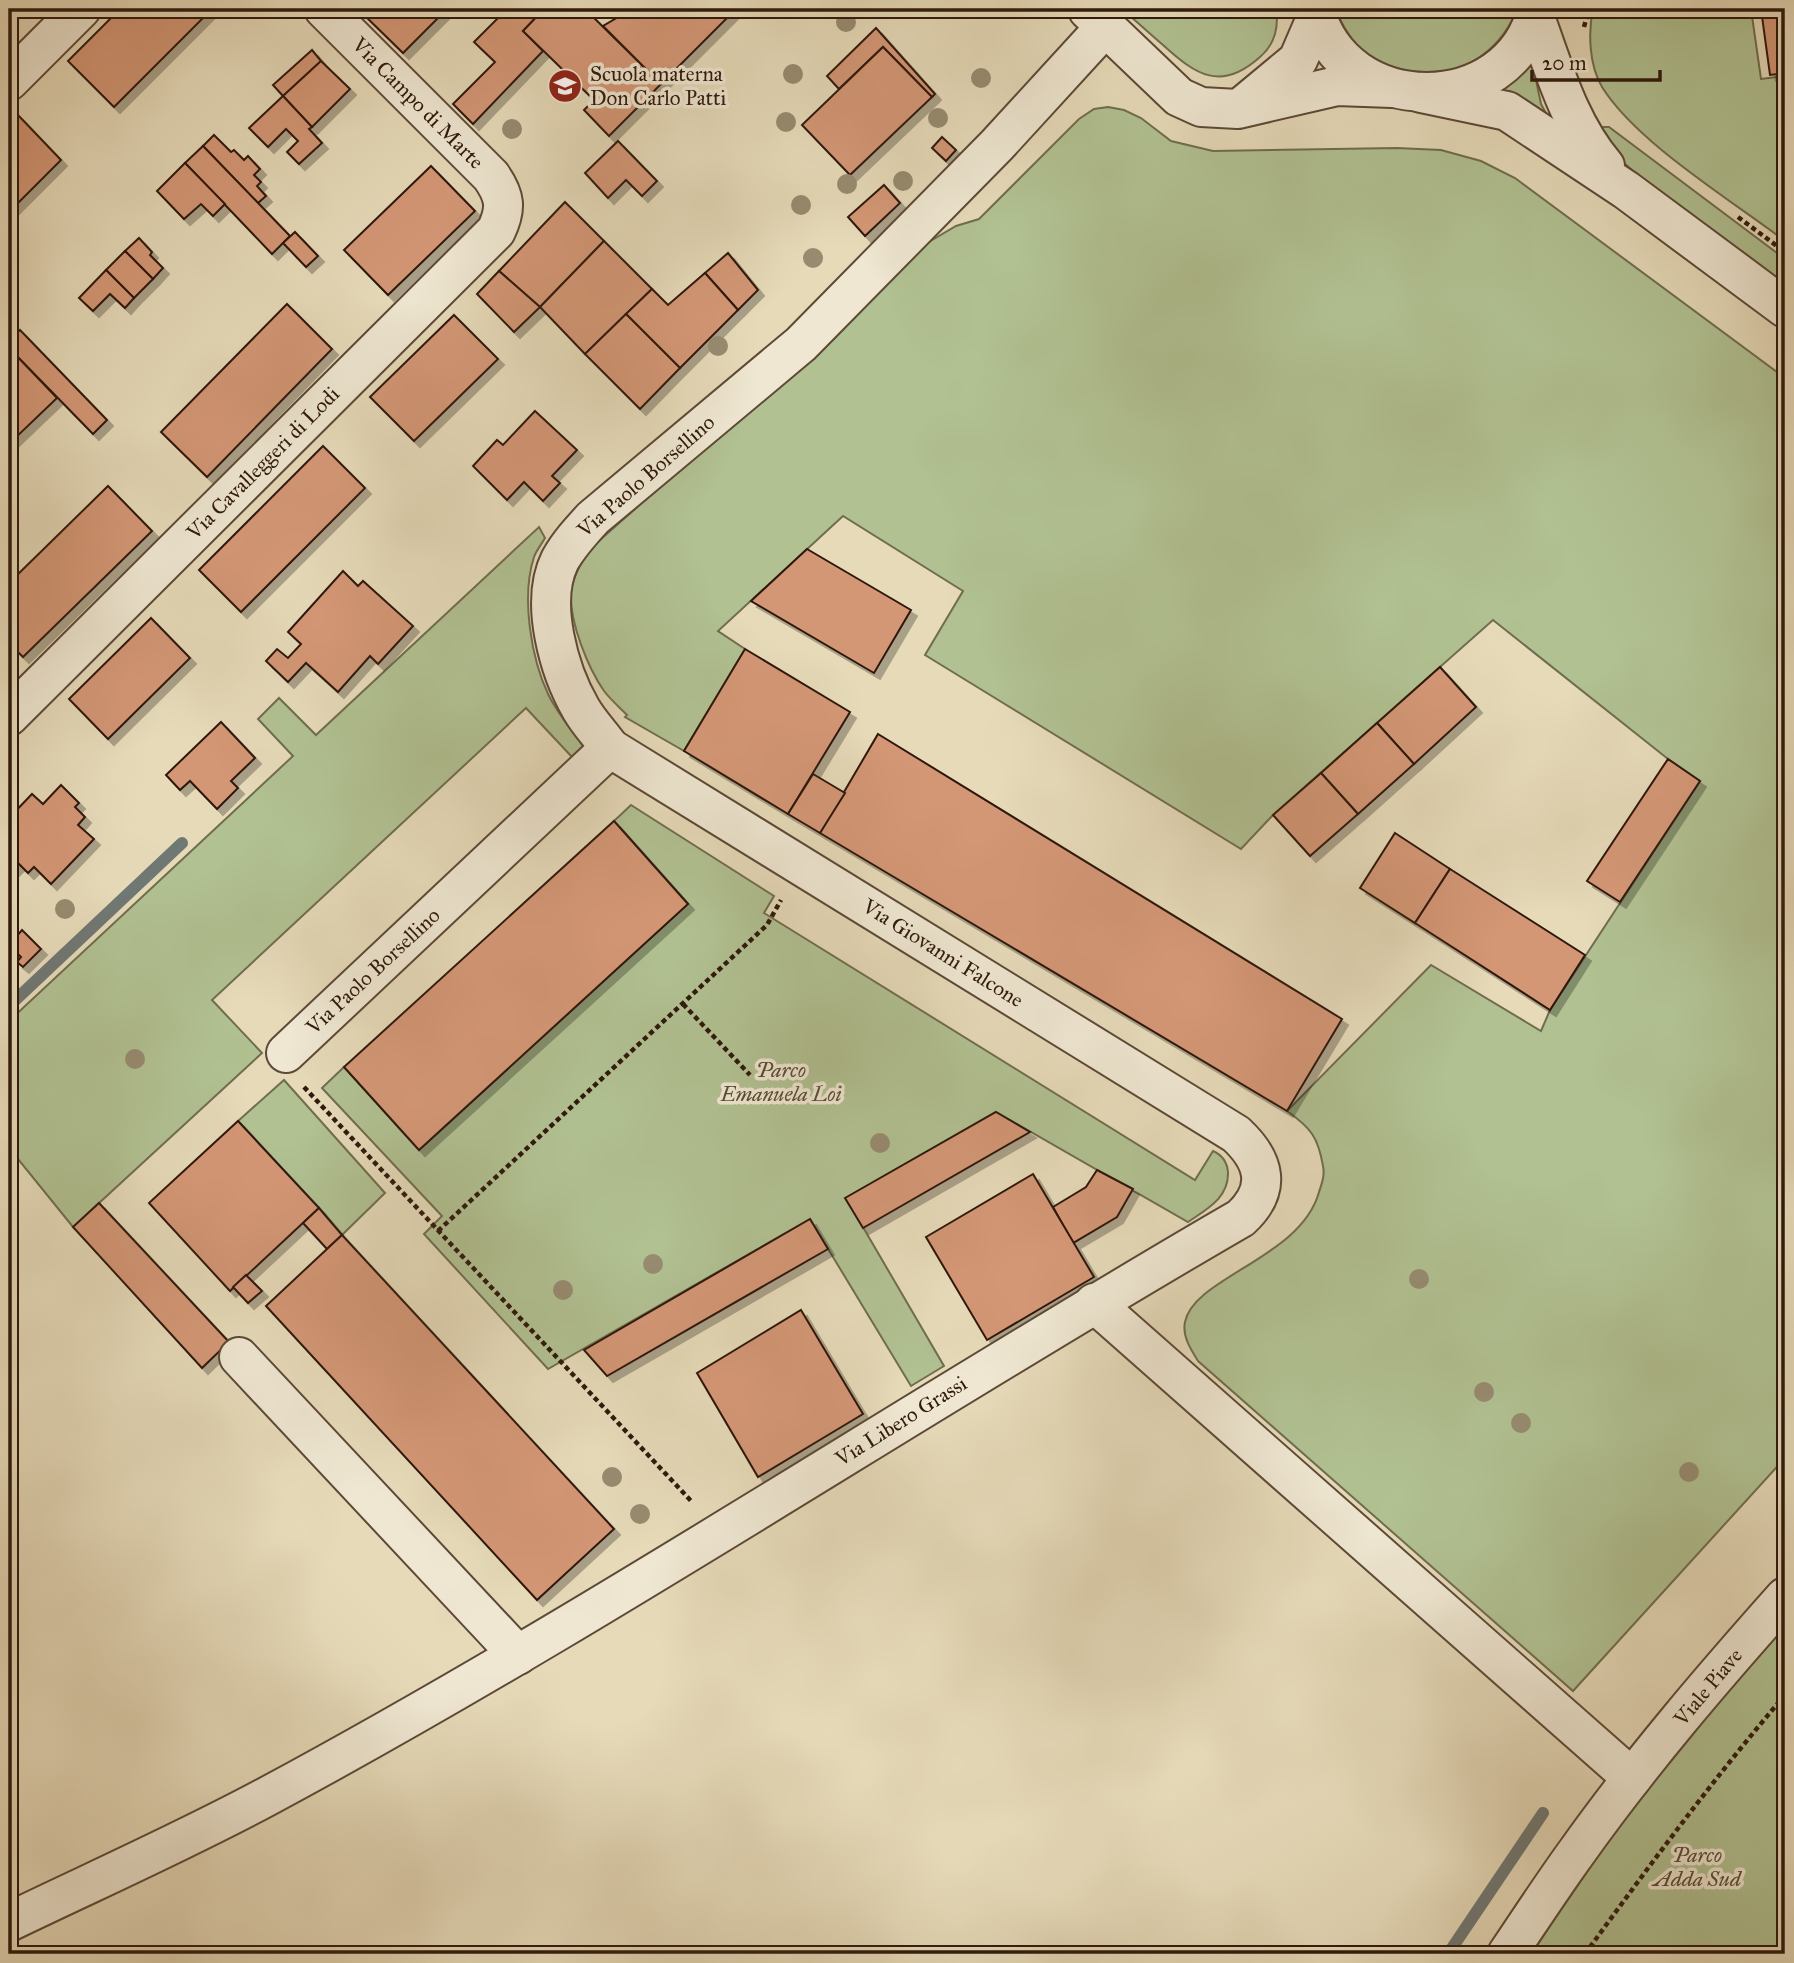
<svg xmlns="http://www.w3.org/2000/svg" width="1794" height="1963" viewBox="0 0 1794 1963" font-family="'IM FELL Great Primer',serif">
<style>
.green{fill:#b1c192;stroke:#706d4f;stroke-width:2}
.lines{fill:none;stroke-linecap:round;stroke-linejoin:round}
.stream{stroke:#707874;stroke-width:12}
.building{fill:#d49776;stroke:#2f190c;stroke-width:2;filter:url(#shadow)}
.minor-casing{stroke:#5d4937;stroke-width:42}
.path{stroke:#2f190c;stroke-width:4.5;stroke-dasharray:5 3.5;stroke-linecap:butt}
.minor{stroke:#efe7d2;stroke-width:38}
.tree{fill:#978b70}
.labels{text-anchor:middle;stroke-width:7;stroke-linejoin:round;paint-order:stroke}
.poi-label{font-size:21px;fill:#2f190c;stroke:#efe7d2;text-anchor:start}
.street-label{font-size:21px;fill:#2f190c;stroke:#efe7d2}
.park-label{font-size:21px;font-style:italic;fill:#564b34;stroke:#efe7d2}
</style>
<defs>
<filter id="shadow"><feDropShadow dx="6" dy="6" stdDeviation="0" flood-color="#0004"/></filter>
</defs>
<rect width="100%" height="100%" fill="#e6dab9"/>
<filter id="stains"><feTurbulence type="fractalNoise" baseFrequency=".00286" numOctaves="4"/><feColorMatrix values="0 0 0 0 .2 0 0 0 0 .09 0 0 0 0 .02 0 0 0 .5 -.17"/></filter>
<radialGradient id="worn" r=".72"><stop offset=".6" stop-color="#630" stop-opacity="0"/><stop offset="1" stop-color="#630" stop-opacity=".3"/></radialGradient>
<g class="green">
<path d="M1122,9H1276C1279,28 1275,44 1260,57C1221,92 1196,75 1163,45C1149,33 1136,21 1122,9Z"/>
<path d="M1335,9H1517C1503,46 1467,75 1426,75C1419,74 1411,72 1405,70C1392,68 1375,62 1365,53C1351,41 1342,25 1335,9Z"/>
<path d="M1593,9H1751L1761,79L1785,76V241C1731,200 1637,143 1602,87C1589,65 1588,32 1593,9Z"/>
<path d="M1532,61L1541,104L1549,119L1490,92Z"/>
<path d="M1108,107L1124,110L1141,118L1171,141L1213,151L1397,148L1441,150L1481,161L1515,178L1785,378V1458L1573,1691L1198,1361C1191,1350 1182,1336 1185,1322C1194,1277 1301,1258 1319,1192C1322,1183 1325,1175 1323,1166C1318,1137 1311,1128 1287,1111L1431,965L1541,1031L1550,1010L1700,781L1668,759L1493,620L1273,815L1241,849L925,655L963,591L843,516L718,631L745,649L684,751L625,717L627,715C619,707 610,699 604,691C588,668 569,621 571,593C573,575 582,562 591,548L815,349L922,246L956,226L979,219L1079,119L1094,109Z"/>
<path d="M1603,127H1609L1785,259V286L1649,185L1616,156L1599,131Z"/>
<path d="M539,527L545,538C541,545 536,551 534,557C521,597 531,659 549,696C558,714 572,730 583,746L572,757L526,708L212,1000L262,1053L73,1227L9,1148V1021L293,756L258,719L279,698L316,735Z"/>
<path d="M631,805L774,896L764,913L1195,1180L1213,1151C1222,1155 1227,1161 1228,1172C1229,1198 1207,1209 1188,1222L996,1112L846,1198L944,1366L911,1386L810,1219L548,1369L424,1234L442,1216L322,1088L344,1067L419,1150L688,904L614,821Z"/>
<path d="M284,1080L385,1193L342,1235L238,1121Z"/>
<path d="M1785,1618V1954H1531L1639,1796Z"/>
</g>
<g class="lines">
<g class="stream">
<path d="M9,1006L182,843"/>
<path d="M1448,1954L1543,1813"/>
</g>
</g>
<g class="building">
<path d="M120,9H212L114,107L68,61Z"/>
<path d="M358,9H447L403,53Z"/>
<path d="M507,9H544L523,31L543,51L473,124L453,104L495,62L474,42Z"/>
<path d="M544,9H585L661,84L609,136L584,110L594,100L523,31Z"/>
<path d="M632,9H736L661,84L603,26Z"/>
<path d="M1761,9H1785V73L1770,75Z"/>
<path d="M876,28L935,94L932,97L883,47L839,89L827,76Z"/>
<path d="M883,47L932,97L850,175L802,125Z"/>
<path d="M312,50L321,61L283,96L273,85Z"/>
<path d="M321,61L350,89L312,127L283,96Z"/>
<path d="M283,96L312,127L309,129L322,143L299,164L287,152L298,141L286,129L268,147L249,128Z"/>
<path d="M17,114L61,160L9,212V122Z"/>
<path d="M214,135L231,152L234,150L244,160L248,156L260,169L254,175L261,182L257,186L266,196L258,203L203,146Z"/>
<path d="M942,137L956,150L946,161L932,148Z"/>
<path d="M618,141L657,181L642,196L626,180L608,198L585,173Z"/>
<path d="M203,146L290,236L272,254L185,163Z"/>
<path d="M185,163L225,204L213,216L201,204L184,219L157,191Z"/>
<path d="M431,166L475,211L388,295L344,250Z"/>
<path d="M884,185L900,203L865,236L848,217Z"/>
<path d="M565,202L604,241L540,307L499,271Z"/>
<path d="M295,232L318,256L306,267L283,243Z"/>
<path d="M139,238L152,252L150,255L163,268L153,279L125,251Z"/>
<path d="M604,241L652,289L585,354L540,307Z"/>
<path d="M125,251L153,279L134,298L106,270Z"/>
<path d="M728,253L758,290L738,310L705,273Z"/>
<path d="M106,270L134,298L125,308L110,294L93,311L79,298Z"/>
<path d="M499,271L540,307L514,332L477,294Z"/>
<path d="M705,273L738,310L680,368L626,314L652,289L668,305Z"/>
<path d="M287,304L332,349L207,477L161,432Z"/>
<path d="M626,314L680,368L640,409L585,354Z"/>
<path d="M454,315L498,359L414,441L370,397Z"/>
<path d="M20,330L107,420L93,434L9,348V340Z"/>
<path d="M9,348L57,398L9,444Z"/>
<path d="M535,411L577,450L552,476L560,483L543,501L524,482L507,500L473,466L497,440L503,445Z"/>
<path d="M323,446L365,488L241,612L199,570Z"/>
<path d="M108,486L152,531L23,657L9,643V583Z"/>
<path d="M807,549L911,610L874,673L751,601Z"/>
<path d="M343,571L358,586L363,581L413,626L378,664L370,656L338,692L306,663L288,682L266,661L277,649L288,658L301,644L288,632Z"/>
<path d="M151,618L190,658L108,739L69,699Z"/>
<path d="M745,649L850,712L788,814L684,751Z"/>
<path d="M1440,667L1476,707L1414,764L1377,723Z"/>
<path d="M221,722L255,758L231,781L238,788L217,809L190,781L180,790L166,775Z"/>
<path d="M1377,723L1414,764L1358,814L1321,773Z"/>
<path d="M878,734L1342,1019L1287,1111L820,833Z"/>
<path d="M1668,759L1700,781L1620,902L1587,881Z"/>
<path d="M1321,773L1358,814L1310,856L1273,815Z"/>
<path d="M813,774L845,793L820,833L788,814Z"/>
<path d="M61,785L79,803L75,807L85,817L78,825L94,839L51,884L34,867L28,873L19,864L13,870L9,865V840L15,833L9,827V818L32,794L43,804Z"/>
<path d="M614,821L688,904L419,1150L344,1067Z"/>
<path d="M1395,833L1450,869L1415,923L1360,888Z"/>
<path d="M1450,869L1585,955L1550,1010L1415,923Z"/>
<path d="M22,930L41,949L23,967L17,962L21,957L9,945Z"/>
<path d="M996,1112L1030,1132L863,1228L845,1198Z"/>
<path d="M238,1121L319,1208L230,1291L149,1203Z"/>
<path d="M1097,1170L1133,1189L1117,1217L1073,1243L1053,1207L1086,1187Z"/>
<path d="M1033,1174L1094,1277L987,1340L926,1237Z"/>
<path d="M99,1203L229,1342L202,1368L73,1227Z"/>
<path d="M319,1208L342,1235L327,1249L303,1223Z"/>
<path d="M810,1219L828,1249L607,1376L584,1350Z"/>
<path d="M342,1235L614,1529L537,1600L266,1306Z"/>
<path d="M246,1275L262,1291L248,1303L233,1287Z"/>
<path d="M801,1310L863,1414L758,1477L697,1373Z"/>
</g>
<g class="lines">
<g class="minor-casing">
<g id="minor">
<path d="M1315,9C1343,119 1510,120 1537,9"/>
<path d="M1088,10L1179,97L1201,107L1238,109L1337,86L1392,88"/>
<path d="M1535,17C1554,69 1569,124 1605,166"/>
<path d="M9,81L81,9"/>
<path d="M1421,93L1507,111L1626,190L1785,308"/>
<path d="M1245,104L1298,60L1317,16"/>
<path d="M9,716L496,231C507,208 505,196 491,176L324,9"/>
<path d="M286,1053L610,748C601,735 589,723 581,709C559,671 539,602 560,560C569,544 581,531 593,518L801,344L997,145L1106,26"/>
<path d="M1094,1303L1632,1778"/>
<path d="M239,1357L518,1655"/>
<path d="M9,1922C94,1881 182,1842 266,1797C599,1618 914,1407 1241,1218C1272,1189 1265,1161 1236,1134L610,748"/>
<path d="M1507,1954C1530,1920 1552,1886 1576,1853C1640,1763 1712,1679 1785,1597"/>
</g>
</g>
<g class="path">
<path d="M1584,27L1589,9"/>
<path d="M1738,217L1785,252"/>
<path d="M683,1004L750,1075"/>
<path d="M304,1087L693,1503"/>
<path d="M438,1231L767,925L781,900"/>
<path d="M1585,1954C1649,1866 1714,1778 1785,1695"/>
</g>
<use href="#minor" class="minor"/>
</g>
<g class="tree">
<circle cx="846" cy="22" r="10"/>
<circle cx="793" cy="74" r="10"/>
<circle cx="981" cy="78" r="10"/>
<circle cx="938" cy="118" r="10"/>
<circle cx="786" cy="122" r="10"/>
<circle cx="512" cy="129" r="10"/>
<circle cx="903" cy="181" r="10"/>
<circle cx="847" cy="184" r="10"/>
<circle cx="801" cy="205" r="10"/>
<circle cx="813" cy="258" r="10"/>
<circle cx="718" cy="346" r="10"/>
<circle cx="65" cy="909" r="10"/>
<circle cx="135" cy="1059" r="10"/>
<circle cx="880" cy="1143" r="10"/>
<circle cx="653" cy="1264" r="10"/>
<circle cx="1419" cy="1279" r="10"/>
<circle cx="563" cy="1290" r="10"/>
<circle cx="1484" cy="1392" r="10"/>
<circle cx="1521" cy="1423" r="10"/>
<circle cx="1689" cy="1472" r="10"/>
<circle cx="612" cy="1477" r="10"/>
<circle cx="640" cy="1514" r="10"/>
</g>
<defs>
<g id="school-disc" transform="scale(1.75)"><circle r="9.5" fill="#8f2418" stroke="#efe7d2"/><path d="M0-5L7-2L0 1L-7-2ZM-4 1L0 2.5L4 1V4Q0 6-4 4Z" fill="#fff"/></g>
</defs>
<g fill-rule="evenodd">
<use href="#school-disc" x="565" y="86"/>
</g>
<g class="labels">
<g class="poi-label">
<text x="590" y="81">Scuola materna<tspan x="590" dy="24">Don Carlo Patti</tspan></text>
</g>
<g class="street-label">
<text transform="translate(418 103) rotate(45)" y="7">Via Campo di Marte</text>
<text transform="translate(263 463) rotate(-45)" y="7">Via Cavalleggeri di Lodi</text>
<text transform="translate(646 476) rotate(-41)" y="7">Via Paolo Borsellino</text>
<text transform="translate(943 953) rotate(32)" y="7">Via Giovanni Falcone</text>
<text transform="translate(373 971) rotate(-43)" y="7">Via Paolo Borsellino</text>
<text transform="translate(901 1421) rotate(-32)" y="7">Via Libero Grassi</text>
<text transform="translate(1708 1687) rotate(-50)" y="7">Viale Piave</text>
</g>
<g class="park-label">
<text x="781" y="1077">Parco<tspan x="781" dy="24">Emanuela Loi</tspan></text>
<text x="1697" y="1862">Parco<tspan x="1697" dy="24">Adda Sud</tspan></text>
</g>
</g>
<rect width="1794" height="1963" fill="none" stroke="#e6dab9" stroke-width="35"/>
<rect x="10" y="10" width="1773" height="1942" fill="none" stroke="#2f190c" stroke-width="3.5"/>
<rect x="18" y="18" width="1759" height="1928" fill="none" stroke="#2f190c" stroke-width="2"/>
<path d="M1532 70v10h128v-10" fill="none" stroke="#2f190c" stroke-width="3.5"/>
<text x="1542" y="70" font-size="21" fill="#2f190c" stroke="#efe7d2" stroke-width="5" paint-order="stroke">20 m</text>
<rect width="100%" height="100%" filter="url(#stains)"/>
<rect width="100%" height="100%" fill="url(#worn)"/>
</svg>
